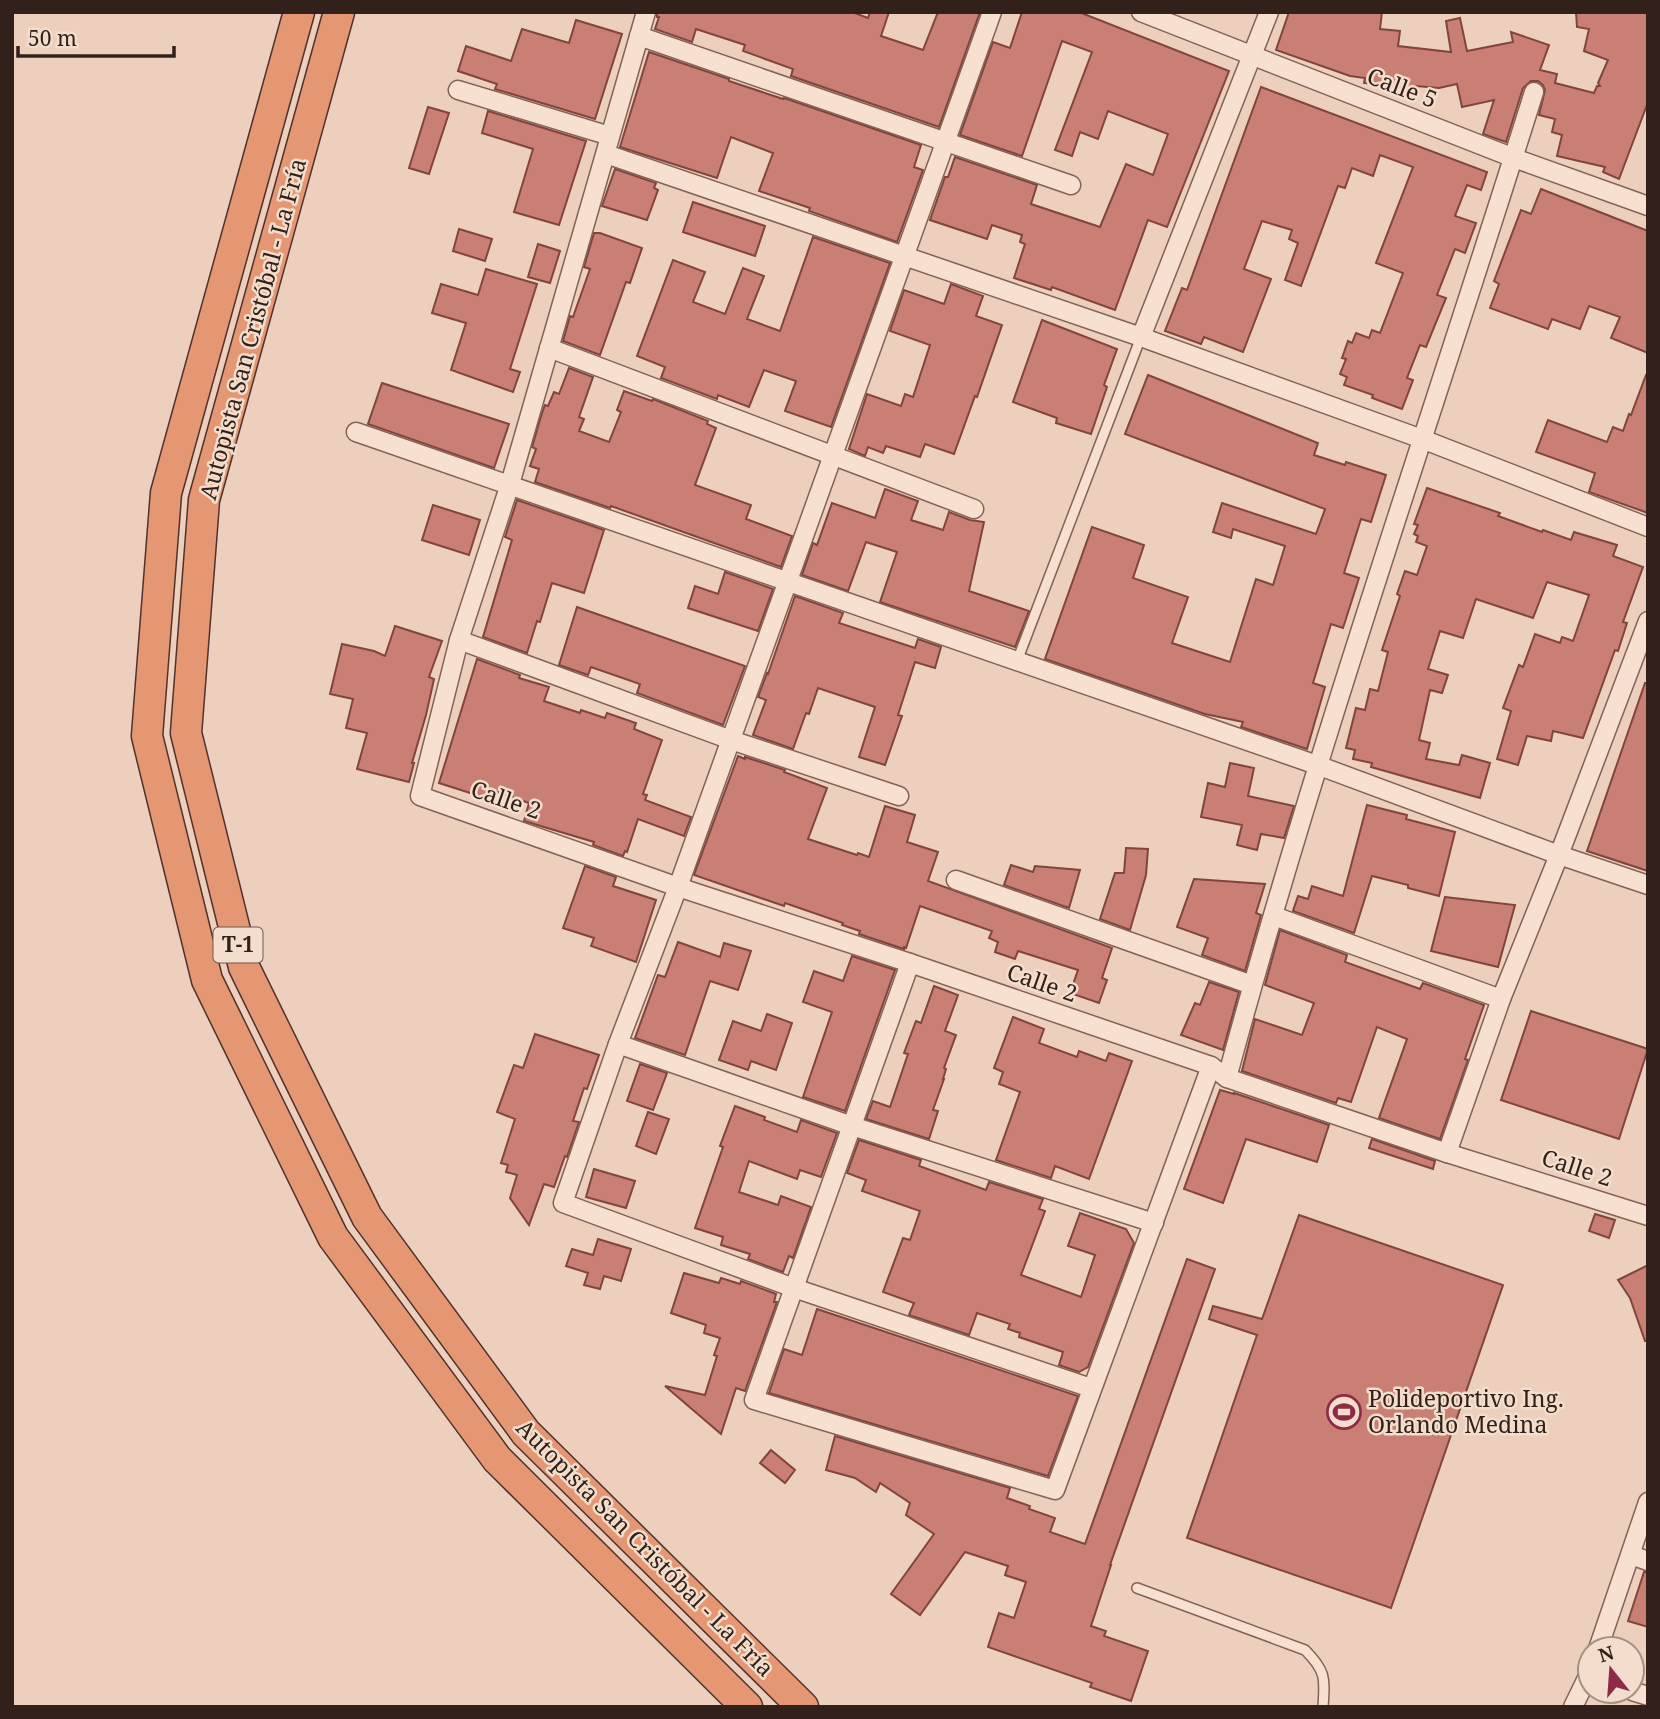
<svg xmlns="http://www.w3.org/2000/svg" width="1660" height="1719" viewBox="0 0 1660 1719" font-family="'Noto Serif',serif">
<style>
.building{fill:#c97f74;stroke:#81453e;stroke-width:2}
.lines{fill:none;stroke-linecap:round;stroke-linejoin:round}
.service-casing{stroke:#836257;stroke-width:12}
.minor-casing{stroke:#836257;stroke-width:21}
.trunk-casing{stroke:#50322c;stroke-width:33}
.service{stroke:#f7e0d0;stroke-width:9}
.minor{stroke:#f7e0d0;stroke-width:18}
.trunk{stroke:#e49772;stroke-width:30}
.labels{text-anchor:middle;stroke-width:5;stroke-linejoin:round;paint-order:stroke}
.shield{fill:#f3ddcc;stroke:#6c5950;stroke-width:2}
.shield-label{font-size:21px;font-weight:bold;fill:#32201b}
.street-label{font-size:23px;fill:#32201b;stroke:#f3ddcc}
.poi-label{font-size:23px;fill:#32201b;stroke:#f3ddcc;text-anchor:start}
</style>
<rect width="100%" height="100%" fill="#ecd0bd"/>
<g class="building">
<path d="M657,12H852L868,18L870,12H889L881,36L923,50L938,12H980L939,127L791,76L793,69L743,51L745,45L696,29L692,42L655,29L659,17H657Z"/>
<path d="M1022,12H1079L1229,71L1167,227L1148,220L1115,310L1052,287L1051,290L1014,278L1025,244L1020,242L1022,235L992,225L987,239L930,220L945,177H948L955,157L1037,185L1031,204L1100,227L1126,164L1153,175L1168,134L1108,111L1098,139L1080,132L1072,156L1055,150L1092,52L1062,41L1022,156L960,135L993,42L1010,48Z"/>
<path d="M1289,12H1382L1380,29L1400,31L1398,46L1451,52L1446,21L1460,18L1467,51L1513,42L1511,32L1549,45L1540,70L1557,74L1555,83L1594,93L1597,86H1600L1598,83L1608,60L1584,51L1589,29L1577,27L1576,12H1648V102L1619,179L1603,172L1605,167L1557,156L1562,135L1552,132L1555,119L1539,115L1545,90L1543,85L1538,81H1531L1523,88L1506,142L1483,134L1494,100L1462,107L1457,84L1439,88L1416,86L1415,89L1364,83L1365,78L1350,76L1276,50Z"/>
<path d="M576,20L622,34L595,119L495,89L497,84L458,71L466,46L511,61L522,29L569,43Z"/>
<path d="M649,52L729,79V81L783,99L784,98L921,145L914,167L923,170L897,242L809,211L810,208L759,191L773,153L731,137L717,178L620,147Z"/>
<path d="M1261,87L1487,172L1481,190L1467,185L1455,216L1476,223L1465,253L1455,249L1437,295L1446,298L1426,347L1420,345L1407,378L1413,380L1402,409L1372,398L1373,395L1344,385L1347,377L1340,374L1346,359L1342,358L1348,341L1352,343L1356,333L1369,338L1372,330L1380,333L1403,273L1376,263L1413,167L1380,155L1373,176L1352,168L1345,188L1338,186L1301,286L1285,280L1298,243L1289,239L1292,230L1262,221L1244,269L1271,279L1243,352L1204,337L1201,344L1165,331L1182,288L1187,290Z"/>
<path d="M428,107L449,113L429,174L409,168Z"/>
<path d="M488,111L586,141L559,225L514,212L533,149L482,133Z"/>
<path d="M615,169L656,183L654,188L658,190L647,220L602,206Z"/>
<path d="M1541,189L1648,231V353L1611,338L1620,317L1589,306L1580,329L1552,319L1548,329L1490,308L1499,284L1494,281L1521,210L1531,214Z"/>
<path d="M693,202L765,226L755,256L683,232Z"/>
<path d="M459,229L492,239L485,261L453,251Z"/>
<path d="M594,233H600L642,248L630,283L626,282L600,355L563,341L570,316L573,317L590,269L584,267Z"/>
<path d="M813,237L890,263L831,427L785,411L796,381L764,370L749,407L718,395L717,399L661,378L665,367L637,356L673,260L705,272L693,302L725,314L743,268L764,276L747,319L780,331Z"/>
<path d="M538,244L560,251L550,283L528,277Z"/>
<path d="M486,269L537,284L510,369L520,372L513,392L451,370L466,323L432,313L441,284L478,295Z"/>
<path d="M951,284L983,296L976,316L1002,325L977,397L975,396L954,454L925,444L920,457L886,446L883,453L868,447L865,456L849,449L867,394L901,406L905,394L913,397L930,345L890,331L904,290L944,304Z"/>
<path d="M1042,320L1117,349L1104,385L1107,387L1091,434L1056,423L1057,418L1013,402Z"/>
<path d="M569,368L593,377L579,417L584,419L579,431L609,442L621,412L617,410L624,391L652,401L653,399L708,421L707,424L716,428L695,485L751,505L746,519L792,536L781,567L611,506L610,508L535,482L539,469L530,466L536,449L532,447L542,413L545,405L548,406L554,392L559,394Z"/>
<path d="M1148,375L1318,443L1314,455L1345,465L1346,462L1386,475L1371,522L1361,519L1344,573L1359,578L1343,628L1331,624L1313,683L1325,687L1307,749L1241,727L1243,722L1205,714L1045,659L1092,527L1144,545L1133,578L1188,597L1172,643L1230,662L1256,579L1273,585L1285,546L1233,529L1231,538L1213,532L1222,503L1316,534L1325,509L1125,434Z"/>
<path d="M1646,375H1648V513L1589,492L1595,473L1536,452L1548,420L1607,442L1613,427L1623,431L1629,414L1631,415Z"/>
<path d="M382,383L509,424L494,468L368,424Z"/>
<path d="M1427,488L1500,513L1498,516L1542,532L1543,530L1571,540L1574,532L1617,545L1613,556L1643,567L1623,622L1627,623L1618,651L1615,650L1583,738L1553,731L1551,741L1527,736L1518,765L1497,759L1511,711L1503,708L1519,665L1523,667L1535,634L1560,643L1562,637L1573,641L1589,595L1547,582L1533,618L1476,599L1463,638L1440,631L1428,669L1448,675L1442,693L1430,690L1419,740L1430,743L1426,759L1459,765L1462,755L1490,763L1480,798L1371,767L1372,763L1353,759L1355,750L1346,748L1356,708L1365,710L1370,689L1378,691L1388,652L1382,650L1400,596L1397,594L1405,571L1417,575L1427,546L1416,542L1418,536L1414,534L1418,525L1414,524Z"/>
<path d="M885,489L918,501L911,520L943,530L949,512L970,520L984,522L969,591L1029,611L1015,647L880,602L897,552L866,542L848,591L802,575L813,543L817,545L832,503L875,518Z"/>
<path d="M517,500L604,530L584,593L552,583L540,622L537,621L527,653L483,637L512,540L505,537Z"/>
<path d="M433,505L480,520L469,555L422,540Z"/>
<path d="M725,572L773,589L758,631L688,608L695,586L718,594Z"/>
<path d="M795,596L843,613L839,623L915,648L918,639L941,647L935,668L915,662L898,715L902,716L885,765L859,757L875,707L818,688L809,714L806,713L793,749L753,735L766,700L758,697L767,673L768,674Z"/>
<path d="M577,607L745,666L723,725L637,693L640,684L591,667L588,675L559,665Z"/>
<path d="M395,626L442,641L429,677L434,679L426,715L412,763H414L409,782L357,769L367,733L346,728L353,699L330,694L342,644L374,651L385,656Z"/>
<path d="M477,659L520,675L519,678L549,687L544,701L580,713L581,710L605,718L607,713L636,723L634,729L662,740L643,794L647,795L645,800L691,817L684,836L638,819L627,852L625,851L623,856L593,845L594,842L524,821L529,803L492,790L489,799L439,783Z"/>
<path d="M1645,683H1648V871L1587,851Z"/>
<path d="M738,756L745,759V757L785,770L784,772L827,788L808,839L857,855L858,853L869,857L885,806L915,815L907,842L938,852L928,881L1112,948L1102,978L1107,980L1099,1003L1070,993L1078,970L1018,951L1015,959L995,952L998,942L989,938L992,931L920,906L906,948L904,947V949L859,934L860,931L842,925L843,923L785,903L784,906L694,875Z"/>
<path d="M1230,763L1254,768L1248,796L1294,806L1284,838L1261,834L1257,850L1237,845L1242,825L1201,817L1208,783L1225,787Z"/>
<path d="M1367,805L1407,815L1406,819L1455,832L1439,896L1408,888V885L1372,876L1354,933L1293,911L1298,896L1308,899L1312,886L1343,896Z"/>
<path d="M1126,848L1148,849L1146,875L1130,930L1100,919L1115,873H1124Z"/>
<path d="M1011,865L1033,872L1035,866L1080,870L1069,908L1004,885Z"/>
<path d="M585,866L616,877L613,886L656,900L636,962L591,946L594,938L563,928Z"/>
<path d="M1194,879L1265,884L1256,913L1261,915L1245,971L1202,955L1208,938L1177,927Z"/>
<path d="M1445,897L1515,905L1498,967L1431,951Z"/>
<path d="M1280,930L1347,955L1345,962L1420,989L1423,983L1484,1005L1465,1059L1468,1060L1440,1139L1379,1118L1407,1039L1377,1027L1351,1102L1338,1098L1336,1103L1242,1071L1255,1019L1302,1035L1314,1003L1265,985Z"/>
<path d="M678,942L720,957L724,943L751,951L738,990L710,981L685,1055L635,1038L658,975L665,977Z"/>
<path d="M852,956L895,970L845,1111L803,1097L832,1012L803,1002L814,971L843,981Z"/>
<path d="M1209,982L1239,992L1223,1050L1181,1035L1195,1003L1200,1005Z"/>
<path d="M934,986L958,995L945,1031L956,1035L944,1068L946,1069L943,1079H944L933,1110L938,1111L929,1139L866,1119L873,1101L890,1107L908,1054L904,1053L916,1021L921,1023Z"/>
<path d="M1531,1011L1648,1049L1619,1139L1501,1100Z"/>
<path d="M767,1014L792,1023L776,1070L751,1061L748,1070L719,1060L733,1021L761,1031Z"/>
<path d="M1013,1017L1044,1029L1039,1043L1077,1057L1079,1051L1106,1061L1109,1053L1132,1061L1089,1179L1055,1166L1051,1178L996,1160L1020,1092L999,1084L1003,1072L994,1068Z"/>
<path d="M535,1034L599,1055L587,1089L584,1088L573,1121L579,1122L567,1157L565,1156L554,1187L544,1184L529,1225L510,1198L517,1175L506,1172L508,1165L501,1163L515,1119L497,1112L514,1065L523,1068Z"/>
<path d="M640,1064L667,1073L653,1110L627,1101Z"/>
<path d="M1220,1090L1234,1094V1093L1329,1125L1317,1162L1246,1139L1223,1203L1184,1189Z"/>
<path d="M735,1106L765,1117L764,1120L797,1132L801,1120L837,1133L821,1177L800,1170L797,1179L749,1161L739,1192L778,1205L781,1196L811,1207L793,1258L789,1256L783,1272L748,1259L750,1254L721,1245L723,1237L695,1228L723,1147L720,1146Z"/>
<path d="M648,1112L669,1119L656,1154L636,1146Z"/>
<path d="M1372,1139L1435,1161L1433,1169L1369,1148Z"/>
<path d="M859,1140L921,1160L919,1166L986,1190L989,1182L1043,1199L1039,1209L1045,1211L1021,1275L1081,1297L1095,1255L1068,1246L1080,1213L1126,1229L1134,1243L1088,1367L1079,1372L1059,1365L1063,1352L1019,1337L1020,1333L1008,1329L1010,1324L977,1313L969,1335L909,1315L914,1303L883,1292L903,1238L910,1240L920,1211L862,1191L866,1180L847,1173Z"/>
<path d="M594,1169L635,1181L626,1208L586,1197Z"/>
<path d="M1595,1214L1615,1220L1609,1238L1589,1231Z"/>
<path d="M1299,1215L1503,1285L1391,1608L1187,1538L1257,1335L1209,1319L1213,1306L1262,1319Z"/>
<path d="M598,1239L631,1249L621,1281L604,1276L600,1289L584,1285L588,1273L566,1266L572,1249L593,1255Z"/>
<path d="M1187,1259L1215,1269L1110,1565H1111L1091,1626L1106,1631L1104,1636L1148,1651L1131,1701L1090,1687L1092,1683L988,1647L999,1613L1014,1618L1026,1582L1005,1575L1008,1566L965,1552L920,1615L891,1594L934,1534L906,1515L910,1503L880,1483L876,1492L855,1478L826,1470L835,1436L1010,1488L1007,1498L1030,1506L1029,1509L1055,1518L1050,1532L1085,1544Z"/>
<path d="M1648,1265V1341H1645L1630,1298L1618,1280Z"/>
<path d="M684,1273L719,1283L721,1278L740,1284L741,1281L776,1294L774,1302H777L745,1391L736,1388L721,1434L665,1386L705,1395L717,1356L714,1355L720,1338L704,1333L706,1325L671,1313Z"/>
<path d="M817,1309L1078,1396L1048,1476L769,1393L784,1349L802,1355Z"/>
<path d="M771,1450L795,1470L785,1483L760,1463Z"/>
<path d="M1644,1572H1648V1627L1628,1621Z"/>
</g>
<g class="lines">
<g class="service-casing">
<g id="service">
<path d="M1017,661L1141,337"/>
<path d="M1137,1588L1305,1650C1326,1671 1325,1678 1323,1707"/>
</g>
</g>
<g class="minor-casing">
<g id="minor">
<path d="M646,12L510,484L459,640L420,796L678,887L910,963L1211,1066L1227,1078L1447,1153L1648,1216"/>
<path d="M992,12L678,887L618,1044L563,1203L794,1288L1091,1388"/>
<path d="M1141,12L1514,158L1648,206"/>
<path d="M639,36L1071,185"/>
<path d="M458,90L610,136"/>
<path d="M606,154L1141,337L1422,439L1648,527"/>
<path d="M1141,337L1269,12"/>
<path d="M549,348L974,509"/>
<path d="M356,432L1317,765L1559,855L1648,885"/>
<path d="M459,640L731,740L899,796"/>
<path d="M956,880L1252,985"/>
<path d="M1274,916L1501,999"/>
<path d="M910,963L754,1400L1055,1490L1211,1066"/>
<path d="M618,1044L852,1126L1154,1223"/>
<path d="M1227,1078C1317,745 1431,420 1534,92"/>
<path d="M1447,1153L1501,999L1559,855L1648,621"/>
<path d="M1631,1555L1648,1561"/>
<path d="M1598,1649L1648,1502"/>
<path d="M1632,1691L1648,1696"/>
<path d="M1573,1707L1590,1672"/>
</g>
</g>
<g class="trunk-casing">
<g id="trunk">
<path d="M299,12L166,493L147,736L207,980L333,1237L497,1459L747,1707"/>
<path d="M339,12L204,500L186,733L244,967L367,1217L526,1433L803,1707"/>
</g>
</g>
<use href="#service" class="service"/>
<use href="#minor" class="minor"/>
<use href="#trunk" class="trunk"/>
</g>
<defs>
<g id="stadium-ring" transform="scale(1.75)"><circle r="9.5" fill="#f3ddcc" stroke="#8f2948" stroke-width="1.5"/><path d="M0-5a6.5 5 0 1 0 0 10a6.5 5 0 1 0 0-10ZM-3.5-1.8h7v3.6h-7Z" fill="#8f2948"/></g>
</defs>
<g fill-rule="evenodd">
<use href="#stadium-ring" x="1344" y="1412"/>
</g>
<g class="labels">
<rect class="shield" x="213.5" y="927.5" width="49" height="35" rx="5"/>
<g class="shield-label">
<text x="238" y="952">T-1</text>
</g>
<g class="street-label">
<text transform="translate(1402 88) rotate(21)" y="8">Calle 5</text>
<text transform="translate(253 329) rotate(-75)" y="8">Autopista San Cristóbal - La Fría</text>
<text transform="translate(506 800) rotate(19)" y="8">Calle 2</text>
<text transform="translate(1042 983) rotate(19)" y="8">Calle 2</text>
<text transform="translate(1577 1168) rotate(18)" y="8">Calle 2</text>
<text transform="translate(645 1548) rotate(45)" y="8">Autopista San Cristóbal - La Fría</text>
</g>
<g class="poi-label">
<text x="1368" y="1407">Polideportivo Ing.<tspan x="1368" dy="26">Orlando Medina</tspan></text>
</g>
</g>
<rect width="1660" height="1719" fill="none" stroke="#32201b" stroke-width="28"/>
<g transform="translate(1611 1670) rotate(343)"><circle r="33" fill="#f3ddcc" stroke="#a69185" stroke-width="2"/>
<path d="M0-5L12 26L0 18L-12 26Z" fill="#8f2948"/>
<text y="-10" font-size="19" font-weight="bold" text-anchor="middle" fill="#32201b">N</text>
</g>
<path d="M18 46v10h156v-10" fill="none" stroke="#32201b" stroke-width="3.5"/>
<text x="28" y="46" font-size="21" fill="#32201b" stroke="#f3ddcc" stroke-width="5" paint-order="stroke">50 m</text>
</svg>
